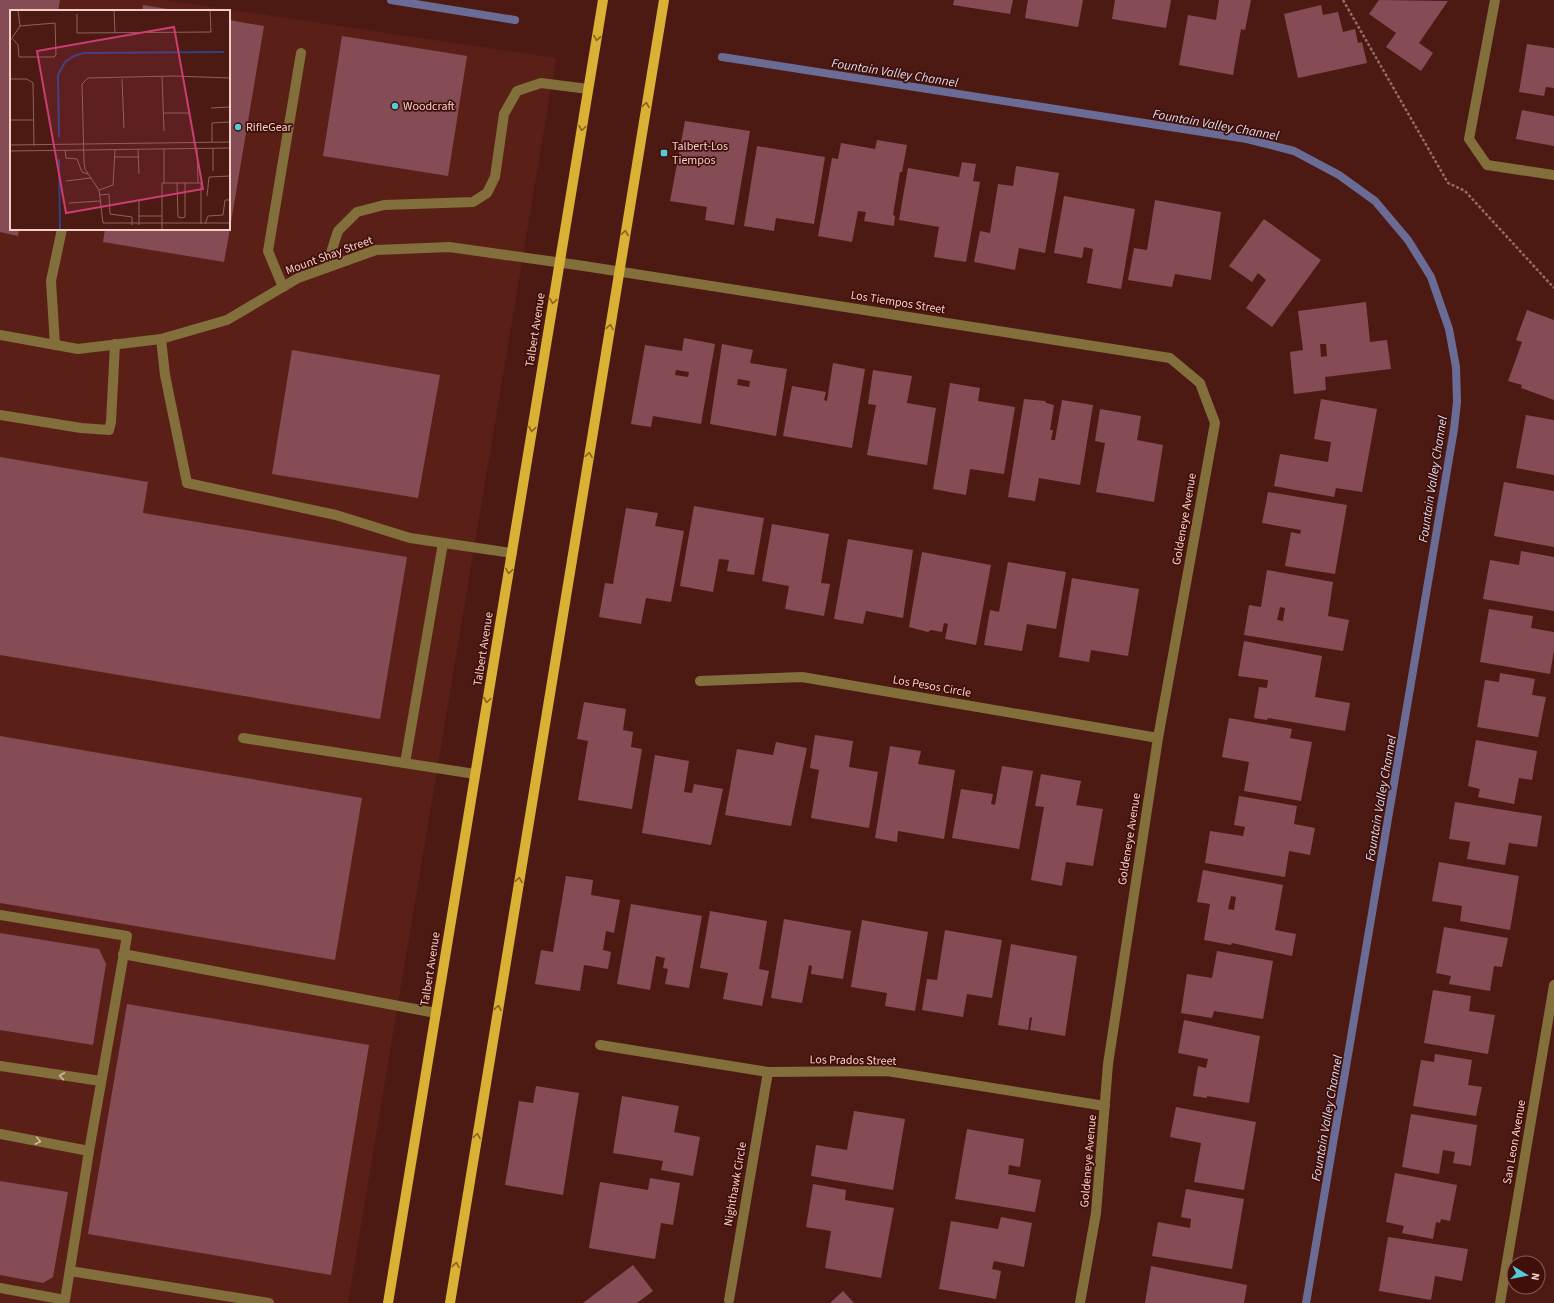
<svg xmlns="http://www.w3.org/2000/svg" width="1554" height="1303" viewBox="0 0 1554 1303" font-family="'Source Sans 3',sans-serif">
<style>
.built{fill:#5a2018;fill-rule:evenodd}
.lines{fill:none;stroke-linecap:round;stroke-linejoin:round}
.stream{stroke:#6b6c96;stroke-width:8}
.building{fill:#864c55;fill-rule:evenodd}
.path{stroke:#956b64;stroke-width:2.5;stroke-dasharray:3 2;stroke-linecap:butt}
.minor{stroke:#826f3b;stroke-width:10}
.major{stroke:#d9b135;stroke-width:10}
.oneway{stroke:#8d601f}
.oneway2{stroke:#d5b7a6}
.poi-dot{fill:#54cadd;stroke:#410f09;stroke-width:1.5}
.labels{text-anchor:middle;stroke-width:3.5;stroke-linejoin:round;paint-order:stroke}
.poi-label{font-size:12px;fill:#f1cfc9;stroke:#410f09;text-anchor:start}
.street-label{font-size:12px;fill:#f1cfc9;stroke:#410f09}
.water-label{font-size:13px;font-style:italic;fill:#d7def2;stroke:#410f09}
.inset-river{fill:none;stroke:#314280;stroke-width:2}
.inset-road{fill:none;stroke:#8e625c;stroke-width:1}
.view{fill:#cb3d71;fill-opacity:0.15;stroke:#cb3d71;stroke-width:2}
.inset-edge{fill:none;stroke:#f1cfc9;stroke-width:2}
</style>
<rect width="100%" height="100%" fill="#4c1a13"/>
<path class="built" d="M0,0H165L556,58L348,1303H0ZM11,11H229V229H11Z"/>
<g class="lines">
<g class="stream">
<path d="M391,0L515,20"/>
<path d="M722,57L1247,139L1294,151L1339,175L1375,201L1408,240L1431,277L1449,329L1456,367L1457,402L1454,429L1306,1303"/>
</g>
</g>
<g class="building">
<path d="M0,0H60L58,11H11V229H19L18,236L0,232Z"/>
<path d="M954,0H1013L1010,14L953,5Z"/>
<path d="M1028,0H1083L1078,27L1025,18Z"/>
<path d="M1115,0H1171L1166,28L1112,19Z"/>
<path d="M1219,0H1251L1245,30L1241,29L1233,75L1179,65L1188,15L1216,20Z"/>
<path d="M1379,0L1448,1L1419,43L1433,53L1421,71L1386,47L1396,33L1369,14Z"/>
<path d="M143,5L173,10V11H142Z"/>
<path d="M1321,5L1323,15L1338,12L1343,32L1355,29L1358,43L1362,42L1367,63L1298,78L1284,14Z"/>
<path d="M229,20L264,26L230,228H229Z"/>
<path d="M342,36L467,56L448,176L323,156Z"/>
<path d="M1527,44L1554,48V88L1546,87L1544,96L1519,92Z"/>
<path d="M1522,110L1554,116V146L1516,139Z"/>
<path d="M685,121L750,131L734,225L705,220L707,207L670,201Z"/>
<path d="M877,140L907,145L902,172H900L893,215L895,216L894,226L864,221L866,212L858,211L852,242L818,236L832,158L838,159L841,143L875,149Z"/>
<path d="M757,146L825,157L814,224L776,218L774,231L744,226Z"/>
<path d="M962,162L976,164L973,181L980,182L966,262L934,257L939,227L899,220L908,168L959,177Z"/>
<path d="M1016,166L1059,173L1045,253L1019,248L1015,270L974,262L980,231L990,233L998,184L1013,186Z"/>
<path d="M1064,196L1135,209L1121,289L1087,283L1093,249L1084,247L1082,258L1054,253Z"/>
<path d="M1155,200L1221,212L1211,280L1175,274L1172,287L1128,280L1134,248L1147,250Z"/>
<path d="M1264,219L1321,260L1272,327L1246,308L1266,280L1258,273L1252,282L1229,266Z"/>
<path d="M105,229H230L224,262L103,242Z"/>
<path d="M1366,302L1370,342L1387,340L1391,369L1325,377L1326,390L1294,394L1290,352L1303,350L1298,311ZM1320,344H1326L1327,356L1321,357Z"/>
<path d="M1527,310L1554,320V400L1521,388L1522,385L1508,381L1522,342L1516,340Z"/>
<path d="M684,338L715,344L701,424L653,416L651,427L631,424L645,345L682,351ZM676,370L689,372L688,377L675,375Z"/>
<path d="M722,344L753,350L750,363L787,369L776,436L710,424ZM738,379L750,381L749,387L737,385Z"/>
<path d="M292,350L440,375L418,498L272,474Z"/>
<path d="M833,363L865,369L852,448L783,436L792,386L826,392L824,400L827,401Z"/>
<path d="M873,370L912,376L907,403L936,408L927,465L867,455L876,405L868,404Z"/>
<path d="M950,383L980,388L978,401L1015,407L1004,474L970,469L966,495L933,489Z"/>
<path d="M1024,399L1045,401L1046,403L1054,405L1050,430H1053L1051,440H1055L1062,400L1093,405L1080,485L1039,478L1035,501L1008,497Z"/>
<path d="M1321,399L1377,409L1362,492L1336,488L1334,497L1274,486L1280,454L1328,462L1331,442L1314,439Z"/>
<path d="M1100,409L1141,416L1137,440L1163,445L1154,502L1096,492L1105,443L1095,441Z"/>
<path d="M1526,415L1554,420V475L1516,468Z"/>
<path d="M0,457L148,482L143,513L407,557L380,719L0,655Z"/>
<path d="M1504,482L1554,491V547L1494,536Z"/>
<path d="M1268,492L1347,505L1335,574L1285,566L1291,532L1300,534L1301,530L1262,523Z"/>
<path d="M694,506L764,518L754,575L727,571L729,560L719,559L713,592L680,586Z"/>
<path d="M626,508L658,513L655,526L684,531L671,602L646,598L641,624L599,617L605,583L613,584Z"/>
<path d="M772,524L829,534L821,583L830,584L824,616L785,609L789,586L762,581Z"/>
<path d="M848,539L913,550L903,618L866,611L863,624L834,619Z"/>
<path d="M1521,551L1554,557V611L1483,599L1490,560L1519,565Z"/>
<path d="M922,552L991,565L976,645L945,639L948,624L944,623L942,632L931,630L928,632L909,627Z"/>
<path d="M1008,562L1066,572L1056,629L1027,624L1022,651L984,645L990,610L999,612Z"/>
<path d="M1267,570L1333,582L1328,616L1349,620L1343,651L1244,635L1249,605L1261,607ZM1280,607L1285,608L1283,621L1277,620Z"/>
<path d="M1072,578L1139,589L1128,656L1091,650L1089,662L1059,657Z"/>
<path d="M1489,609L1533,616L1531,628L1554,632V650L1550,674L1480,662Z"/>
<path d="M1244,641L1322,656L1315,697L1350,703L1345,731L1268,718L1267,720L1254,718L1259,687L1267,688L1268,680L1238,676Z"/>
<path d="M1500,673L1535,679L1532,695L1546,697L1538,737L1477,727L1485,680L1499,682Z"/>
<path d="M584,702L626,709L623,730L633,732L631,747L642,749L632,809L578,800L588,741L577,739Z"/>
<path d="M1229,718L1292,729L1290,738L1312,742L1301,801L1244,791L1249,762L1222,757Z"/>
<path d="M815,735L853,741L849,767L878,772L869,828L811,818L819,770L810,768Z"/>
<path d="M0,736L362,798L335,960L0,903Z"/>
<path d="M1476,740L1537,751L1532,780L1519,778L1514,804L1478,797L1480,789L1468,786Z"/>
<path d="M776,742L807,748L791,826L725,815L737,749L773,755Z"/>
<path d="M890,746L921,751L918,764L955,770L944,839L898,831L897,842L875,838Z"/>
<path d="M655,755L689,761L684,792L692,793L694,784L723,789L711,845L642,833Z"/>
<path d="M1002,766L1033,771L1019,849L952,838L961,789L993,794L991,804L995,805Z"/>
<path d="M1041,774L1081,781L1076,805L1103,809L1093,866L1066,862L1062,886L1031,880L1044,807L1035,806Z"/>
<path d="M1239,796L1297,806L1294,824L1315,828L1310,855L1289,851L1285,877L1205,863L1210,831L1243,836L1245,827L1234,825Z"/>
<path d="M1455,802L1542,816L1537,847L1509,843L1505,865L1467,859L1470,842L1449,839Z"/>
<path d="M1439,862L1519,876L1510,930L1460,921L1462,906L1432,901Z"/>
<path d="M1203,870L1283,885L1275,930L1296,934L1292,956L1232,943L1231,945L1204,940L1210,904L1197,902ZM1231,896L1236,897L1234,910L1228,909Z"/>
<path d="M566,876L593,880L591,895L620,900L614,933L606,931L603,950L611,952L608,969L584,965L580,991L535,984L541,950L553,952Z"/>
<path d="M631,904L702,916L689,988L665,984L668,969L663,968L665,958L656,956L650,990L617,984Z"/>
<path d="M710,911L767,921L759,969L769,971L762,1006L723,999L728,973L700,968Z"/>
<path d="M784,919L851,931L843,979L811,974L812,966L809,965L802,1003L771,998Z"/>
<path d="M862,920L928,932L915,1011L885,1006L887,993L851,987Z"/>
<path d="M1444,927L1508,938L1502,967L1494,966L1490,991L1449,984L1451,976L1436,973Z"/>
<path d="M945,930L1002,940L992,998L967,994L963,1017L922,1010L927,979L937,980Z"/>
<path d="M0,933L99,949L106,964L93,1045L0,1030Z"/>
<path d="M1011,944L1077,956L1065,1036L1030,1030L1032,1018L1030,1017L1028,1030L998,1025Z"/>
<path d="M1217,951L1273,961L1263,1019L1214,1011L1212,1018L1181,1013L1187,974L1212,978Z"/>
<path d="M1433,990L1471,996L1469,1011L1495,1015L1488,1054L1424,1043Z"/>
<path d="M127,1004L369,1045L331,1275L88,1234Z"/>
<path d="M1184,1020L1260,1036L1249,1103L1207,1096V1098L1193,1096L1198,1066L1206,1068L1208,1059L1178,1053Z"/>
<path d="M1435,1054L1472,1060L1468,1085L1482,1087L1476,1116L1413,1106L1421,1060L1434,1062Z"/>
<path d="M536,1086L579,1093L563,1195L505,1185L519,1101L533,1103Z"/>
<path d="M622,1096L679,1106L674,1132L700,1137L693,1176L661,1170L663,1161L613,1153Z"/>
<path d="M1176,1107L1256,1122L1244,1190L1194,1182L1201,1143L1170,1137Z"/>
<path d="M854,1111L905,1119L893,1190L811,1176L816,1145L847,1150Z"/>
<path d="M1411,1114L1477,1125L1471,1166L1453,1163L1455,1152L1443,1150L1439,1174L1402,1167Z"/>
<path d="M967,1129L1024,1139L1020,1167L1009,1165L1008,1174L1041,1180L1035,1212L955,1199Z"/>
<path d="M1395,1173L1457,1185L1450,1221L1441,1219L1440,1223L1436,1222L1433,1239L1402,1233L1404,1226L1386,1222Z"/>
<path d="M650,1178L680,1183L673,1225L661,1223L655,1259L589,1248L600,1182L648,1190Z"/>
<path d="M0,1181L68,1192L53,1277L43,1283L0,1275Z"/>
<path d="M813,1184L846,1190L845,1200L894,1208L881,1278L825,1268L831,1231L806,1227Z"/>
<path d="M1186,1189L1244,1199L1232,1269L1152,1256L1158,1222L1190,1228L1191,1219L1181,1217Z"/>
<path d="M1001,1217L1032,1223L1024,1267L994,1261L992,1269L1001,1271L996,1299L939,1289L951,1221L998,1229Z"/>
<path d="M1388,1237L1468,1249L1462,1281L1435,1276L1431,1300L1379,1291Z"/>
<path d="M633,1265L653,1291L637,1303H583Z"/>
<path d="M1151,1266L1247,1285L1244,1303H1145Z"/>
<path d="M843,1291L854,1303H830Z"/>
</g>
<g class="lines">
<path class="path" d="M1343,0L1448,183L1465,191L1554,288"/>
<g class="minor">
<path d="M1495,0L1469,139L1487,165L1554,175"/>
<path d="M326,268L338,231L357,212L384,205L473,202L487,193L495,177L504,114L517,91L541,83L588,89"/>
<path d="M283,287L268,251L301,53"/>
<path d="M0,335L78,349L161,339L227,320L298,278L376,250L449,247L584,266L1170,358L1200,383L1215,423L1158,738L1108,1064L1096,1213L1080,1303"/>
<path d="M161,339L165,375L187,483L336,515L410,538L512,553"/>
<path d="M55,345L51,281L62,229"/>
<path d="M0,415L81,428L109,430L111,422L115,344"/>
<path d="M700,681L802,677L1158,738"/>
<path d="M243,738L475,774"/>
<path d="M405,763L443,543"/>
<path d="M0,915L127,936L89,1151L65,1300L0,1288"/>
<path d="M123,954L436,1013"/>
<path d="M600,1045L768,1072L887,1071L1105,1106"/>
<path d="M0,1066L101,1081"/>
<path d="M0,1134L89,1151"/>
<path d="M70,1271L269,1303"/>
<path d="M729,1300L768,1072"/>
<path d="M1500,1303L1554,985"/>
</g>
<g class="major">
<path d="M388,1303L603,0"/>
<path d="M450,1303L664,0"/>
</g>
</g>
<defs><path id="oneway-chevron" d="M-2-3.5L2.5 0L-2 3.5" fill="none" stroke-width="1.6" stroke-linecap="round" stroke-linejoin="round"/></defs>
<g class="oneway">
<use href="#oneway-chevron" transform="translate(597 38) rotate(100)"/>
<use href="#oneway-chevron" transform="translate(646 105) rotate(-81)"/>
<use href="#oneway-chevron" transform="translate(582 128) rotate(99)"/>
<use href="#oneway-chevron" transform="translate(625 233) rotate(-81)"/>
<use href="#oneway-chevron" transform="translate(553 301) rotate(99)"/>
<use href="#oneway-chevron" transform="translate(610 327) rotate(-81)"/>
<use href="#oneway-chevron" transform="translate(532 429) rotate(99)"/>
<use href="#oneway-chevron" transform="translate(589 455) rotate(-81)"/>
<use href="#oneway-chevron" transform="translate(509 571) rotate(99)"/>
<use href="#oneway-chevron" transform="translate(487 700) rotate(99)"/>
<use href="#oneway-chevron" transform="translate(519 880) rotate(-81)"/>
<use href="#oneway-chevron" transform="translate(498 1008) rotate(-81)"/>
<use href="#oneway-chevron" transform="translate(477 1136) rotate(-81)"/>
<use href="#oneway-chevron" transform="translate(456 1265) rotate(-81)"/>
</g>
<g class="oneway2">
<use href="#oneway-chevron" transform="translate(62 1076) rotate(-172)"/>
<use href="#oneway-chevron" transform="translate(38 1141) rotate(11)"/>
</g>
<g class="poi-dot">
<circle cx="395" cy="106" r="4"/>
<circle cx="238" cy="127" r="4"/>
<rect x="660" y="149" width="8" height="8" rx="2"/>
</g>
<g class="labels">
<g class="poi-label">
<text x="403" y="110">Woodcraft</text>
<text x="246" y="131">RifleGear</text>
<text x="672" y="150">Talbert-Los<tspan x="672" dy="14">Tiempos</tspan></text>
</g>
<g class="street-label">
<text transform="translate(329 255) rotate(-20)" y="4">Mount Shay Street</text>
<text transform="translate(898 302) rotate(9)" y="4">Los Tiempos Street</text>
<text transform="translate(535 330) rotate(-81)" y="4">Talbert Avenue</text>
<text transform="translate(1184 519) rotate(-80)" y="4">Goldeneye Avenue</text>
<text transform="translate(483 649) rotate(-81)" y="4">Talbert Avenue</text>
<text transform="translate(932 686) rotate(10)" y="4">Los Pesos Circle</text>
<text transform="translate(1129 839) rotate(-81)" y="4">Goldeneye Avenue</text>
<text transform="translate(430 969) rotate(-81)" y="4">Talbert Avenue</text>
<text transform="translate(853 1060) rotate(1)" y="4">Los Prados Street</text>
<text transform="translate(1514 1142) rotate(-80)" y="4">San Leon Avenue</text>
<text transform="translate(1088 1161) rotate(-85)" y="4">Goldeneye Avenue</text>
<text transform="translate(735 1184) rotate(-80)" y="4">Nighthawk Circle</text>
</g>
<g class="water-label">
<text transform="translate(895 72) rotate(9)" y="5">Fountain Valley Channel</text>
<text transform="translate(1216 124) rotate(10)" y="5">Fountain Valley Channel</text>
<text transform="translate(1432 479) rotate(-81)" y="5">Fountain Valley Channel</text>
<text transform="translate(1380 798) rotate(-80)" y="5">Fountain Valley Channel</text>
<text transform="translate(1326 1118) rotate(-80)" y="5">Fountain Valley Channel</text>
</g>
</g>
<g transform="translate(10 10)">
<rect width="220" height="220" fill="#4c1a13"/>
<path class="inset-river" d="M49,127L48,65L55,52L64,46L74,43L214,42M49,149L50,220"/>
<path class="inset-road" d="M104,0L105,23M67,4V23L201,22L200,0M3,29L8,35L9,47H44L46,45L45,13L10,16M0,31L10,16L8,0M152,67L154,121M220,68L163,66L78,68L72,74L74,152L75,159L89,180L93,213H220M0,69H17L23,73L24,136M112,69L114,118M201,98L220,97M154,103H179M0,110H24M202,132V113L220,112M0,135L220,132M128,139L129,164M187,139L188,173M203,139V161M55,140L56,148L67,149L72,162L78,164M0,141L220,138M105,147H129M56,171L81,168M154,173V139M167,173L168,207L172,208L175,207V173M89,180L103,175L105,140M90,185L99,184L100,204L122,207V215M197,186L199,167L220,166M129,191V215M59,193L91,191M129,206H152M195,214L198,206L213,205L215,190H220M152,220V173H191V214"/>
<path class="view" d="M164,17L193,179L56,203L27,41Z"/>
<rect width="220" height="220" class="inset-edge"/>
</g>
<g transform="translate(1526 1275) rotate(100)"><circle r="19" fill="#410f09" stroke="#875c56"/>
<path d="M0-3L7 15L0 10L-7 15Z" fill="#54cadd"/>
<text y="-6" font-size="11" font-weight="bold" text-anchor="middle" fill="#f1cfc9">N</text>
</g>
</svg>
